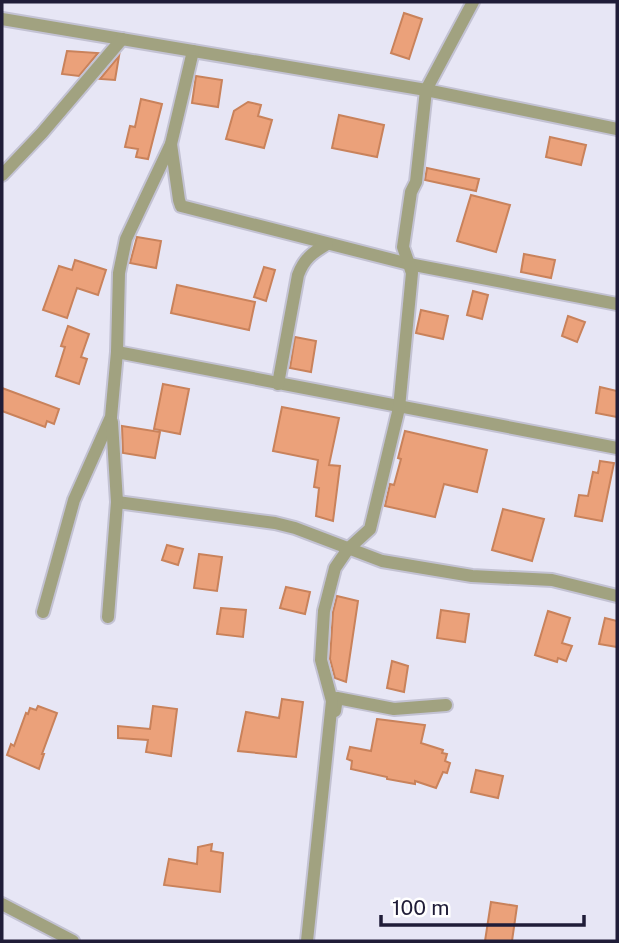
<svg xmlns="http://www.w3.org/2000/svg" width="619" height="943" viewBox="0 0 619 943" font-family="'Public Sans',sans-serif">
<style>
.building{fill:#eba17a;stroke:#c9825b;stroke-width:2}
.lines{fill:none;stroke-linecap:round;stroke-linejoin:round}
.minor-casing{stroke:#c3c2d3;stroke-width:16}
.minor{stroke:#a1a280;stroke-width:12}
</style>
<rect width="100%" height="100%" fill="#e7e6f5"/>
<g class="building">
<path d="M404,13L422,19L409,59L391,53Z"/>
<path d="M67,51L98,53L79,76L62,74Z"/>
<path d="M119,56L115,80L100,79Z"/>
<path d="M196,76L222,80L218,107L192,103Z"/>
<path d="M141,99L162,104L148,159L136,157L138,149L125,147L130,126L135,127Z"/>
<path d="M248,102L261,105L258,116L272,120L264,148L226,139L234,111Z"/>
<path d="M339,115L384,125L377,157L332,148Z"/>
<path d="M550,137L586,145L581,165L546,157Z"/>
<path d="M427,168L479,179L476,191L425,180Z"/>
<path d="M471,195L510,205L496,252L457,241Z"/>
<path d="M137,237L161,241L156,268L130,263Z"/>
<path d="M524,254L555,260L551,278L521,272Z"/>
<path d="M75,260L106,270L98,295L77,288L67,318L43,310L59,266L72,270Z"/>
<path d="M264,267L275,270L266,301L254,297Z"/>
<path d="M177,285L255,302L249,330L171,313Z"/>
<path d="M473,291L488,295L482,319L467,315Z"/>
<path d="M421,310L448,316L443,339L416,333Z"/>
<path d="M568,316L585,322L577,342L562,336Z"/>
<path d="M68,326L89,334L81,357L87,359L79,384L56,376L65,347L61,346Z"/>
<path d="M295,337L316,341L311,372L290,368Z"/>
<path d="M163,384L189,389L180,434L154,429Z"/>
<path d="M600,387L617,391V417L596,413Z"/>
<path d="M2,388L59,409L54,424L47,421L45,427L2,411Z"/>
<path d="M282,407L339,418L329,465L340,466L333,521L316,516L319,488L314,487L318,460L273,451Z"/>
<path d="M122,426L160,432L155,458L123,453Z"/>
<path d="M405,431L487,450L477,492L444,484L435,517L385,506L390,484L394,485L401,459L398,458Z"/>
<path d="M600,461L614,463L602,521L575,516L579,495L588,496L593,472L598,473Z"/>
<path d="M503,509L544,519L532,561L492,550Z"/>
<path d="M167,545L183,549L178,565L162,560Z"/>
<path d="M199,554L222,557L217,591L194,588Z"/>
<path d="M286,587L310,592L305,614L280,608Z"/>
<path d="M337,596L358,601L346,682L335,678L330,659L333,612Z"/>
<path d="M221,608L246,610L243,637L217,634Z"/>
<path d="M441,610L469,614L465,642L437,638Z"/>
<path d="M548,611L570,618L562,643L572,646L566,661L558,658L557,662L535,655Z"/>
<path d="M605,618L617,621V647L599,644Z"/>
<path d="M392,661L408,666L404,692L387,688Z"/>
<path d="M282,699L303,702L296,757L238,751L246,712L279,718Z"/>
<path d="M38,706L57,713L42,754H44L39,769L7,755L11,744L14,746L26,713L28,714L30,708L36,710Z"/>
<path d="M153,706L177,709L171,756L146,752L148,740L118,738V726L150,729Z"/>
<path d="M377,719L425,725L421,743L443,750L442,753L447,754L445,761L450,763L447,773L443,772L436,788L415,781V784L387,779V777L351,769L352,761L347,759L350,747L371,751Z"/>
<path d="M476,770L503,776L498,798L471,792Z"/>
<path d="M212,844L211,851L223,853L220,892L164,885L169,859L197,864L198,847Z"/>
<path d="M491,902L517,906L512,941H485Z"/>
</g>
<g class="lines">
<g class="minor-casing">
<g id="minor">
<path d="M2,19L426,90L617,129"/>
<path d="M171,144L179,200L181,206L185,207L409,264L617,304"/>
<path d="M2,175L42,133L122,39"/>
<path d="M117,352L617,448"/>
<path d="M278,384L298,275C304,259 312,253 327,244"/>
<path d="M117,502L275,523L295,528L382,561L472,576L552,580L617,596"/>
<path d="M43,612L74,500L111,417L117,352L119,273L126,239L171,144L193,51"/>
<path d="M108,617L117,502L112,422"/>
<path d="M335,711L337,698L394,709L446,705"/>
<path d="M2,904L73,941"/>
<path d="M307,941L332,701L321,660L324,611L335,568L348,549L370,529L399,408L412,273L403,247L411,192L416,182L426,90L473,2"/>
</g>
</g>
<use href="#minor" class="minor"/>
</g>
<rect width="619" height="943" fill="none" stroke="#201d38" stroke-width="7"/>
<path d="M381 915v10h203v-10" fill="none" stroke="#201d38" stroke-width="3.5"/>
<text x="392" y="915" font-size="21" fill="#201d38" stroke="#ffffff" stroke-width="5" paint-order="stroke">100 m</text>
</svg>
